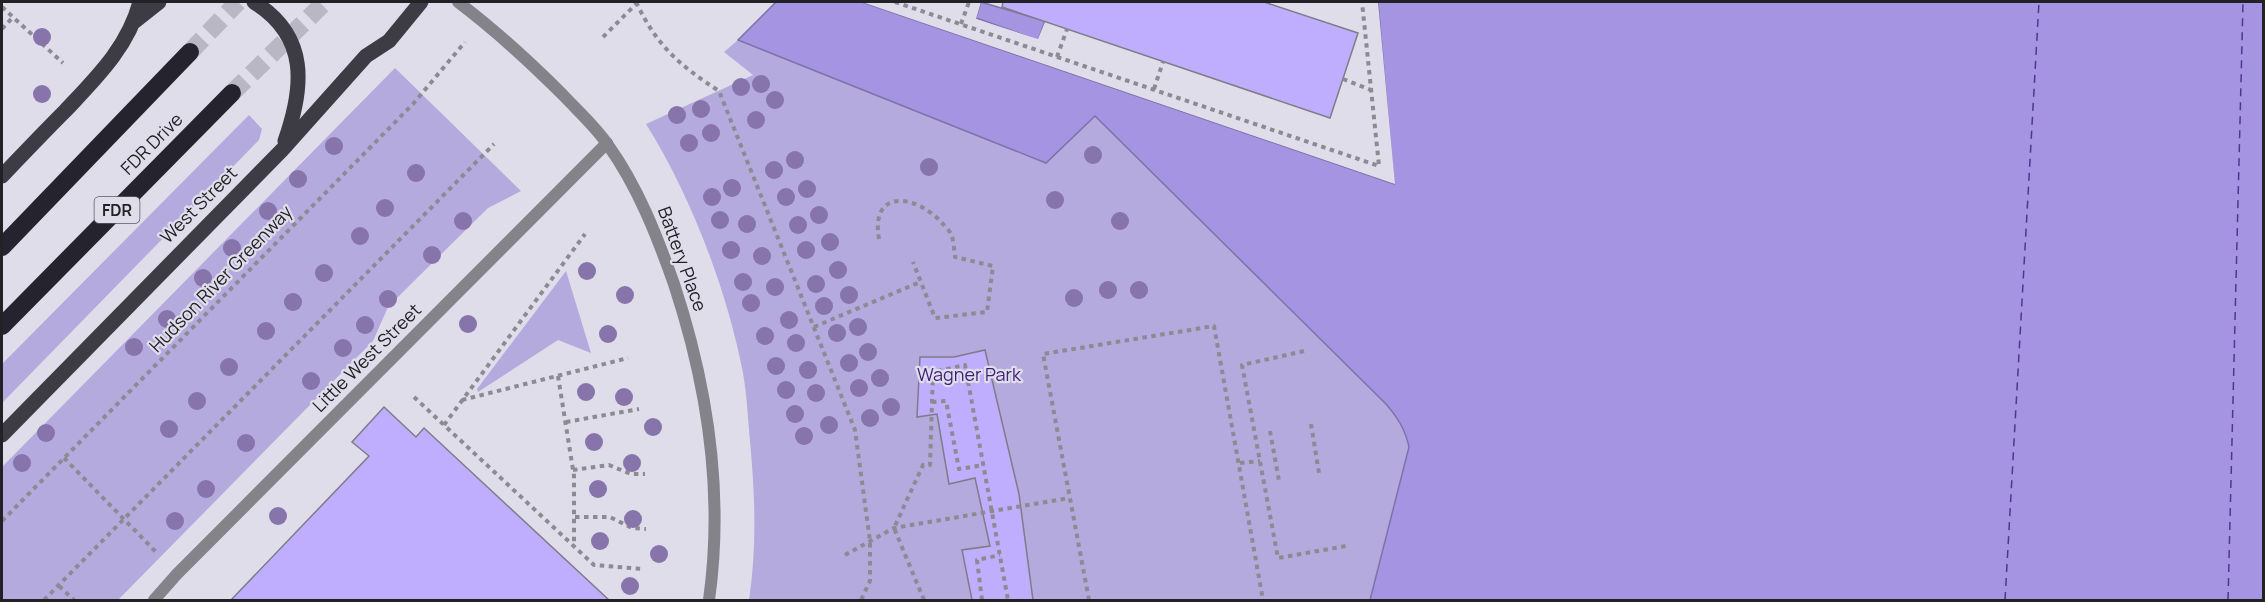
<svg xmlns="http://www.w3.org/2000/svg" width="2265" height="602" viewBox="0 0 2265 602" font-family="Manrope,sans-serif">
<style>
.green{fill:#b4aade}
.water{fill:#a594e2;stroke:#7e72aa;stroke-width:1.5}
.pier{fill:#dfddea}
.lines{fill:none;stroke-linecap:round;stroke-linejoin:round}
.ferry{stroke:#513690;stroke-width:1.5;stroke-dasharray:8 6;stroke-linecap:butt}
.building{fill:#bfaefe;stroke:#7e7c88;stroke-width:1.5}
.motorway-tunnel{stroke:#b9b7c3;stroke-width:18;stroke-dasharray:18 9;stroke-linecap:butt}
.path{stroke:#8c8a93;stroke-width:4;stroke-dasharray:4.5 4.5;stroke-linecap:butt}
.minor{stroke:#848389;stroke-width:12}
.primary{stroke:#3d3b44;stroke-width:15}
.motorway{stroke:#25232d;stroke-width:18}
.tree{fill:#8674ab}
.labels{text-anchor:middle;stroke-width:4.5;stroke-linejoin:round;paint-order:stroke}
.shield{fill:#dfddea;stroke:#5b5961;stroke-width:1.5}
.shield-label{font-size:16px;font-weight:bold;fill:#222126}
.street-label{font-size:18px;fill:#222126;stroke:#dfddea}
.park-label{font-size:18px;fill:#3e1e78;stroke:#dfddea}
</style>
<rect width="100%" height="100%" fill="#dfddea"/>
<g class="green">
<path d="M738,40L1045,163L1095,115L1386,404C1398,418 1405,429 1409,447L1370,600H749C757,548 755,494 750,441C748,419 747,396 743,373C727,290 691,196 646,124L753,75L724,52Z"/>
<path d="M395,68L521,191L488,208L412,283L388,307L373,341L118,600H2V467Z"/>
<path d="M249,115L262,129L259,140L2,403V364Z"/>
<path d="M566,271L591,353L558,340L478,392L477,389Z"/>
</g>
<g class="water">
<path d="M776,2H862L1394,184L1378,2H2263V600H1370L1409,447C1405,429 1398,418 1386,404L1095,116L1046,163L738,40Z"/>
<path d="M981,2L1045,21L1038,40L976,18Z"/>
</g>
<g class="pier">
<path d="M862,2H871L1391,180L1375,2H1378L1395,184Z"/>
<path d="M978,2H981L976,19L1038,39L1045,22L1048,23L1041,41L1038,43L975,21L973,18Z"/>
</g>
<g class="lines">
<g class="ferry">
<path d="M2005,600L2039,2"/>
<path d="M2228,600L2243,2"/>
</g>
</g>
<g class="building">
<path d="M1003,2H1264L1358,33L1330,118L1002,7Z"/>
<path d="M985,350L1019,494L1033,600H972L962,550L990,546L975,478L949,484L937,414L917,417L920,357H954Z"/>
<path d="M384,407L416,437L424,428L609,600H231L369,456L352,442Z"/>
</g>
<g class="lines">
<g class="motorway-tunnel">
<path d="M190,52L238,2"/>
<path d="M232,93L325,2"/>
</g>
<g class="path">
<path d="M636,2C657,46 679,65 719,91L855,430L870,541V581L861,600"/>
<path d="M895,2L1379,166L1362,2"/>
<path d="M2,7L63,63"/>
<path d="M961,24L969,2"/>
<path d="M2,29L13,17"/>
<path d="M603,37L637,3L642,2"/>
<path d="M1057,57L1067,29"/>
<path d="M1343,79L1371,90"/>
<path d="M1154,89L1163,62"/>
<path d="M879,239C870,187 917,195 942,223C945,226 949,230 951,234C954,240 954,250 955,257L993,266L987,312L935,318L913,262"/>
<path d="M814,327L920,282"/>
<path d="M1304,351L1242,365L1278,558L1346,546"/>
<path d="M558,376L574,476V547"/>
<path d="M414,397L594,565L643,569"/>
<path d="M462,400L628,358"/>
<path d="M932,402L946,401L959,469L984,465"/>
<path d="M566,422L639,409"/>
<path d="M1311,424L1319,473"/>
<path d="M444,425L585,234"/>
<path d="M1270,431L1279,481"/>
<path d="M64,458L158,554"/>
<path d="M1240,463L1260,461"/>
<path d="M573,470L609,465L631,474H645"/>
<path d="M575,517H610L632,528L646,529"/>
<path d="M2,521L413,104L465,42"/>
<path d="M845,555L894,528L1069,498"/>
<path d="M59,586L74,600"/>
<path d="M44,600L494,144"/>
<path d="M924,600L894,528L923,465H930L933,372L965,365L1008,600"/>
<path d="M982,600L977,560L1000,555"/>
<path d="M1089,600L1043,354L1214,326L1263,600"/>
</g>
<g class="minor">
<path d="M458,2C495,30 530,62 563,95C578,111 596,127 608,145C638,187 657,236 674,284C708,387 724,493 709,600"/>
<path d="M154,600L177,574L607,143"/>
</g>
<g class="primary">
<path d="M254,2C309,36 304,87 285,141"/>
<path d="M135,21L159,2"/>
<path d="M2,176C23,154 44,132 66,110C97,77 128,47 140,2"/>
<path d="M2,435L282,150L366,56L389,41L421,2"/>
</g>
<g class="motorway">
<path d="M2,247L190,52"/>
<path d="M2,326L232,93"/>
</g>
</g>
<g class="tree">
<circle cx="42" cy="37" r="9"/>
<circle cx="761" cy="84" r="9"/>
<circle cx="741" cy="87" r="9"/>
<circle cx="42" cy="94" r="9"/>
<circle cx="775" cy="100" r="9"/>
<circle cx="701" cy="109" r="9"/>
<circle cx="677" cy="115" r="9"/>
<circle cx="756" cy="120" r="9"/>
<circle cx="711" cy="133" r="9"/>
<circle cx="689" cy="143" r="9"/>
<circle cx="334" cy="146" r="9"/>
<circle cx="1093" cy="155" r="9"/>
<circle cx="795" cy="160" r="9"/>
<circle cx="929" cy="167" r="9"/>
<circle cx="774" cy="170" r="9"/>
<circle cx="416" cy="173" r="9"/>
<circle cx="298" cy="179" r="9"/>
<circle cx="732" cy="188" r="9"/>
<circle cx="807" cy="189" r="9"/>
<circle cx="712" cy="197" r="9"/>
<circle cx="786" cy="197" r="9"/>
<circle cx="1055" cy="200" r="9"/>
<circle cx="385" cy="208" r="9"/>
<circle cx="268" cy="211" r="9"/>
<circle cx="819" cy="215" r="9"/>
<circle cx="720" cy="220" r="9"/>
<circle cx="463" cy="221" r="9"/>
<circle cx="1120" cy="221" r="9"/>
<circle cx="747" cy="224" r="9"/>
<circle cx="798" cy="225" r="9"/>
<circle cx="360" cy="236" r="9"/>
<circle cx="830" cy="242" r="9"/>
<circle cx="232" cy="248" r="9"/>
<circle cx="731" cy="250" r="9"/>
<circle cx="806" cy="250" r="9"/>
<circle cx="432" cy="255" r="9"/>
<circle cx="762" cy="256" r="9"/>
<circle cx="838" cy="270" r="9"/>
<circle cx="587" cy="271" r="9"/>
<circle cx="324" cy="273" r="9"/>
<circle cx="203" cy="278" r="9"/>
<circle cx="743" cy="282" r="9"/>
<circle cx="816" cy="284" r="9"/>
<circle cx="775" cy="287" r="9"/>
<circle cx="1108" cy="290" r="9"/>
<circle cx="1139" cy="290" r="9"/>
<circle cx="625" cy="295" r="9"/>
<circle cx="849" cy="295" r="9"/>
<circle cx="1074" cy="298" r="9"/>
<circle cx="388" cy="299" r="9"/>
<circle cx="293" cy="302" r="9"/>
<circle cx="751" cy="303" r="9"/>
<circle cx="824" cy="306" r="9"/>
<circle cx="167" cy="319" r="9"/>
<circle cx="789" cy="320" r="9"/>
<circle cx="468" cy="324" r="9"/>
<circle cx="365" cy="325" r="9"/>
<circle cx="858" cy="327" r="9"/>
<circle cx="266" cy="331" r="9"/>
<circle cx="837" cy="333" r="9"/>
<circle cx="608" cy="334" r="9"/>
<circle cx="765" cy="336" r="9"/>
<circle cx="796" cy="343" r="9"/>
<circle cx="134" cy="347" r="9"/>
<circle cx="343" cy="348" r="9"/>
<circle cx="868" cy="352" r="9"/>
<circle cx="849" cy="363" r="9"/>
<circle cx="776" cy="366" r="9"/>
<circle cx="229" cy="367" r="9"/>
<circle cx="808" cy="370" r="9"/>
<circle cx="880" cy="378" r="9"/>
<circle cx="311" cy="381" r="9"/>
<circle cx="859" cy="388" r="9"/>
<circle cx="786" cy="390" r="9"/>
<circle cx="586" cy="392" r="9"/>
<circle cx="816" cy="393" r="9"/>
<circle cx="624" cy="397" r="9"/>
<circle cx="197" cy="401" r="9"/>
<circle cx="891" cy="407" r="9"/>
<circle cx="795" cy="414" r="9"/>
<circle cx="870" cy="418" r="9"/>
<circle cx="829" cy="425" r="9"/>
<circle cx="653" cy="427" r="9"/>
<circle cx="169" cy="429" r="9"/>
<circle cx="46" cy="433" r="9"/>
<circle cx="804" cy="436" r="9"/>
<circle cx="594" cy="442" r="9"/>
<circle cx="246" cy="443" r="9"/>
<circle cx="22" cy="463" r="9"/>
<circle cx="632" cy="463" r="9"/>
<circle cx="206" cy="489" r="9"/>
<circle cx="598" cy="489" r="9"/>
<circle cx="278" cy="516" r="9"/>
<circle cx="633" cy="519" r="9"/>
<circle cx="175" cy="521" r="9"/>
<circle cx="600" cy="541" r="9"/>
<circle cx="659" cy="554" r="9"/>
<circle cx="630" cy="586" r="9"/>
</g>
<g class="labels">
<rect class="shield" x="94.5" y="197" width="45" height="26" rx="4.5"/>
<g class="shield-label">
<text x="117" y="216">FDR</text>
</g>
<g class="street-label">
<text transform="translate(152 144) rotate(-45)" y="6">FDR Drive</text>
<text transform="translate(199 205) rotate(-45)" y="6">West Street</text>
<text transform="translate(682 259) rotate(70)" y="6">Battery Place</text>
<text transform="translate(221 279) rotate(-46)" y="6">Hudson River Greenway</text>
<text transform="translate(367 358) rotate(-45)" y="6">Little West Street</text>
</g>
<g class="park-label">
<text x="969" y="381">Wagner Park</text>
</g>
</g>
<rect width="2265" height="602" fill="none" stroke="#222126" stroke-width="6"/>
</svg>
